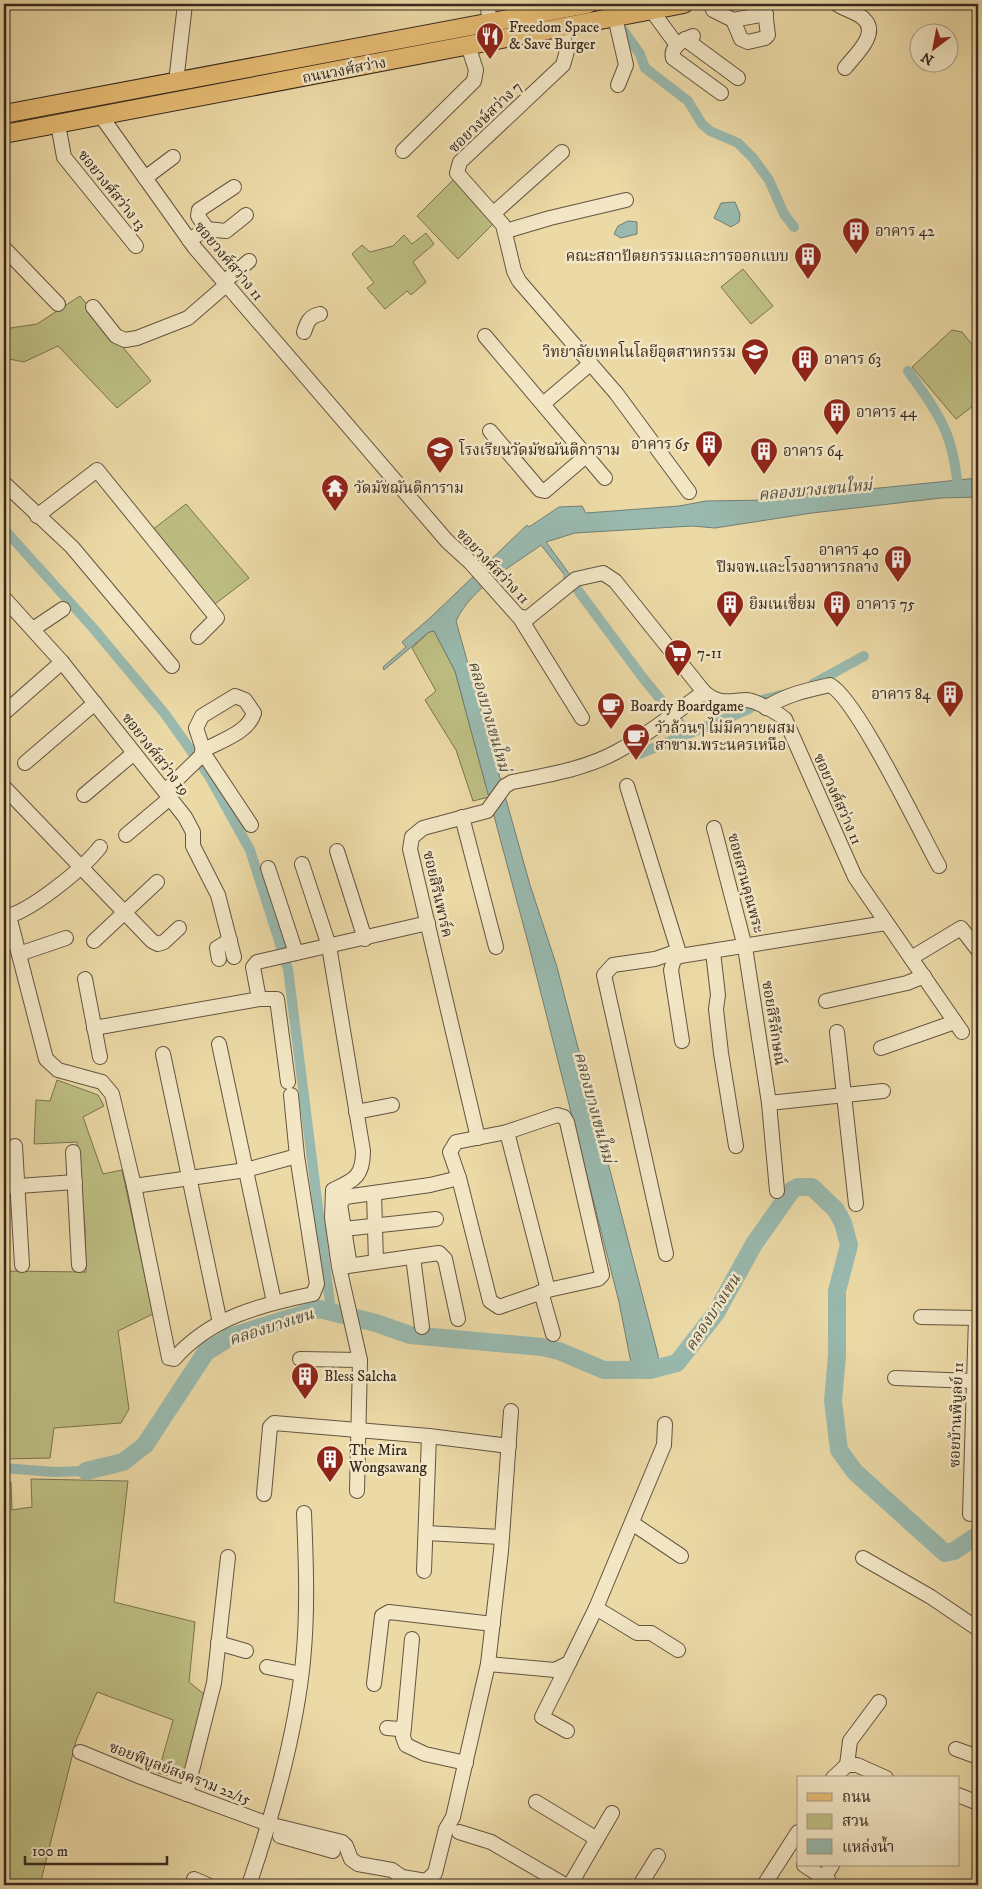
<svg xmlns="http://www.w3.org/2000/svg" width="982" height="1889" viewBox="0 0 982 1889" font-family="'IM FELL DW Pica','Noto Serif Thai',serif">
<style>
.green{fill:#bdbe82;stroke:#7a7350}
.water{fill:#99b9ae;stroke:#727f75}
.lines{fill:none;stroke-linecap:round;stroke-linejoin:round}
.canal{stroke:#99b9ae;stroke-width:10}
.river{stroke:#99b9ae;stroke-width:18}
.minor-casing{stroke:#645441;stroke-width:16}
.major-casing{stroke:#37281f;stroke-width:20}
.minor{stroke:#f2e6c5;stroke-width:14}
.major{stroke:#e6bc73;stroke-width:18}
.labels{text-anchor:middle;stroke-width:5;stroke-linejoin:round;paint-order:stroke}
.poi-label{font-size:15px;fill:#37281f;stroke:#f2e6c5;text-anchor:start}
.street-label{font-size:15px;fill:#37281f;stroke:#f2e6c5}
.water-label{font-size:16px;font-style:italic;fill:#504c43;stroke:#f2e6c5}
</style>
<rect width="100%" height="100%" fill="#ebd9a6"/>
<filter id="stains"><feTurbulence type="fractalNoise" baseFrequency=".004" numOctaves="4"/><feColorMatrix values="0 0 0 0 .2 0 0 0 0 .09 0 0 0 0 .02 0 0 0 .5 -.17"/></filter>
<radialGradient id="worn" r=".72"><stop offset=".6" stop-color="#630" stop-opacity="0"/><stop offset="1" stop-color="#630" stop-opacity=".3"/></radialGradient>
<g class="green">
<path d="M617,4H650L4,127V120Z"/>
<path d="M455,178L495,222L458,259L417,216Z"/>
<path d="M426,233L434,244L413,262L426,282L411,295L407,291L385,309L367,288L374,283L352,254L362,245L370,252L393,246L404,235L412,244Z"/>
<path d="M743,269L773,306L751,324L721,287Z"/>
<path d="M80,296L151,381L117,408L58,346L24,362L4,358V329L37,324Z"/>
<path d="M952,330L962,332L978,352V402L956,419L912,367Z"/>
<path d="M186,504L249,578L215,604L152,530Z"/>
<path d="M434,631L455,671L489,797L473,801L456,750L425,700L436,691L412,648L429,632Z"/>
<path d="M57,1080L98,1095L104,1106L83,1117L103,1174L122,1170L153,1314L118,1331L129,1409L121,1423L54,1428L50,1458L4,1459V1271L86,1272L85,1228L77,1142L34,1144L36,1100L50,1101Z"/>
<path d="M31,1479L128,1481L114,1602L195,1622L189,1682L205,1695L183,1779L158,1773L173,1720L97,1692L76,1741L40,1885H4V1482H11L12,1510L32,1507Z"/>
</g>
<g class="water">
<path d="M735,202L740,214L739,222L731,227L714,218L721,203Z"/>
<path d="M628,221L637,222V234L621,238L614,234L618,226Z"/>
<path d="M978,478V497L941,498L812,513L715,528L692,526L575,533L546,542L571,576L567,578L541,545C511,567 472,587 456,621L530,885L557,967L658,1355L659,1366L632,1368L619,1302L529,946L455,671L434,631L429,632L384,670L383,667L406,647L402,642L431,617L527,525L529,527L559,507L582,506L586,513L679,506L706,501L769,500L811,493L840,492Z"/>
</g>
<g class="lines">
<g class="canal">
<path d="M623,30L640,54L645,68L688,101L702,124L710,131L738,143L753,158L769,180L784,214L794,227"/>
<path d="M908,371C940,416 954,434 958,491"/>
<path d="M4,529L93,628L165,714L209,776L250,850L288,969L331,1311"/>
<path d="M568,577L643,678L689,734"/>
<path d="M813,684L864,656"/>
<path d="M639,754L749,709L758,701L781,695"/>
<path d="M4,1468L54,1472L86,1471"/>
</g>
<path class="river" d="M86,1471L123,1462L145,1445L206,1352L232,1336L319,1309L376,1323L410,1335L542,1347L559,1351L604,1370H650L677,1363L716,1313L754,1244L792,1190L798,1187H812L836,1210L843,1223L849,1245L837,1291V1355L833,1401L839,1450L855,1472L945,1553L954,1551L978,1535"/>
<g class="minor-casing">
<g id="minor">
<path d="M488,4L489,22"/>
<path d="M837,4C845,10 857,12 864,19C880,34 854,56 845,68"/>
<path d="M713,10L733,20L741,39L748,42L765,38L768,35L764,4"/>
<path d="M652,11L677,45"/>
<path d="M615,17L626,65L618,85"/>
<path d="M733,20L766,14"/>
<path d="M561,28L567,51L563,65L460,162L457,173L503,225L514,271L519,281L616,393L689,492"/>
<path d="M693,36C683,40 670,46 673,58L721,93"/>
<path d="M685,39L738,78"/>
<path d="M176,82L185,4"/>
<path d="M101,116L195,248L447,541L470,562L518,616L528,618L576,579L603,573L615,581L704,692C719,705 728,701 746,700C755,700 778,713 785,719L855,877L962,1032"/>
<path d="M58,124L64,157L136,246"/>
<path d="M403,151L474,81L476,70L468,45"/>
<path d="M145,178L173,157"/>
<path d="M494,213L562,152"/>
<path d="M207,229L198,216L199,210L234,187"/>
<path d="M506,231L550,218L626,200"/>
<path d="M189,240L207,229L226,231L246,215"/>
<path d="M4,248L58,304"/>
<path d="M224,282L249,261"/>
<path d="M93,307L116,336L125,340L137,338L188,318L226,285"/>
<path d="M304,332C307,323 309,316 320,314"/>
<path d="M485,336L605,478"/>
<path d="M543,404L590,364"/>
<path d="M490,431L540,490L545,491L586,456"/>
<path d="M4,483L72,547L172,666"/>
<path d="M37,516L97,470L217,618L198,637"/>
<path d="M4,598L62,662L185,817L193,832V846L218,895L234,957"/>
<path d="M520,618L582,718"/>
<path d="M33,629L63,609"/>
<path d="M766,708C784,695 808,690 830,685C857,699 920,832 939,866"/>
<path d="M4,713L62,662"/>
<path d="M25,763L95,703"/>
<path d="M627,786L680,956"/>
<path d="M4,787L152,941L158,944L164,942L179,928"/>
<path d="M165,791L201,756L203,749L196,728L202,716L235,696L245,700L254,713C248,733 220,741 202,751L251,825"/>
<path d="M84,795L134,753"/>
<path d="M462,817L496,947"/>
<path d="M714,828L745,947L769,1103L777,1191"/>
<path d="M126,835L170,798"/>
<path d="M337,851L365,939"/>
<path d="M302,864L329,946L363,1151C363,1177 354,1180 333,1190L332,1218L339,1267L360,1360L357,1491"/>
<path d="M268,868L296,953"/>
<path d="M9,916L46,1059L58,1070L102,1082L112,1094L134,1186L169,1358L174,1359C211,1317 260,1305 313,1294L317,1284L297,1156L291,1095"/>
<path d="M4,917C29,913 84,868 100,847"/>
<path d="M94,941L157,882"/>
<path d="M713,952L718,995L716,1009L721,1053L736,1146"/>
<path d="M19,954L66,938"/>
<path d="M911,958L961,928L978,950"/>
<path d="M219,959L217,948L230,940"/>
<path d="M85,979L100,1057"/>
<path d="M259,999L253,967L257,962L428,923"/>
<path d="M826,1001L907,983L924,976"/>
<path d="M94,1028L259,999H277L288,1082"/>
<path d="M837,1032L856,1204"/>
<path d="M682,1041L671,970L674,959L680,956L886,923"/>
<path d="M219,1044L274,1302"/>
<path d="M881,1048L955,1022"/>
<path d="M163,1054L220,1323"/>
<path d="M769,1103L883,1091"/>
<path d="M356,1112L392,1105"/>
<path d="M557,1115L564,1117L567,1122L602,1275L598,1279L548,1290L499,1307L490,1301L459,1178L450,1152L456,1142L507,1132Z"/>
<path d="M507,1132L548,1290"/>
<path d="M478,1138L410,849L412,837L423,828L487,811L505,786L512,782C547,775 586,769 618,751C649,734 676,712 704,692"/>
<path d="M15,1146L22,1265"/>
<path d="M73,1152L79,1265"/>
<path d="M134,1186L246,1170L297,1156"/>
<path d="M4,1187L75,1182"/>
<path d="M374,1193L376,1262"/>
<path d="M344,1229L436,1219"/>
<path d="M666,1254L604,975L613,965L655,959L678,951"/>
<path d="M413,1257L422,1327"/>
<path d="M349,1260L340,1204L345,1197L430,1185L459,1178"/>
<path d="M341,1267L439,1253L445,1259L458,1319"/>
<path d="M541,1292L553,1334"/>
<path d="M921,1317L978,1318"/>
<path d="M300,1359L360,1360"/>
<path d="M895,1378L973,1381"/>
<path d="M665,1424L664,1445L596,1608L637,1633H651L678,1650"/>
<path d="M264,1494L270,1427L274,1423L429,1436L509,1446"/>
<path d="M970,1514L976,1318"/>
<path d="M632,1523L681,1556"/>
<path d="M426,1533L501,1537"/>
<path d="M863,1558L931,1597L978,1629"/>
<path d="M424,1571L429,1436"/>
<path d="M218,1643L246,1651"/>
<path d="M488,1664L555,1670L569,1663L596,1608"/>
<path d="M267,1667L301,1674"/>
<path d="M374,1684L382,1616L389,1612L493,1624"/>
<path d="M404,1724L403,1737L406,1745L425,1754L466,1763"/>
<path d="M387,1728L399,1729L404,1727L412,1639"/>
<path d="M567,1731L542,1717L569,1663"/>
<path d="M956,1749L978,1757"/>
<path d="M80,1752L141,1777L268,1824L342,1842L346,1846L351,1859L358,1864L392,1870L402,1877L426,1881L435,1873L446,1829L453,1817L488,1664L501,1551L511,1411"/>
<path d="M847,1765L850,1741L879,1702"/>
<path d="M833,1778L847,1765H857L886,1778"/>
<path d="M186,1794L214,1683L228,1557"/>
<path d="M958,1795L978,1803"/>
<path d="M536,1802L597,1839"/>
<path d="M459,1832L491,1842L565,1885"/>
<path d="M280,1836L333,1851"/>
<path d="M804,1865L829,1881"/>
<path d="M824,1878L832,1865"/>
<path d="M194,1879L208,1885"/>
<path d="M249,1885C272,1817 296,1732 303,1661C308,1611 306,1562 304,1513"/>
<path d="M570,1885L612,1813"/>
<path d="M640,1885L658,1856"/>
<path d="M764,1885L798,1832"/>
</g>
</g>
<g class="major-casing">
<g id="major">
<path d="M4,114L588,4"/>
<path d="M4,134L684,4"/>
</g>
</g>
<use href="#minor" class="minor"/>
<use href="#major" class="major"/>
</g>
<defs>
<g id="restaurant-pin" transform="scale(1.4375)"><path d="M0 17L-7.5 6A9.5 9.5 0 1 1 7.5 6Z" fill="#8f2418" stroke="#f2e6c5"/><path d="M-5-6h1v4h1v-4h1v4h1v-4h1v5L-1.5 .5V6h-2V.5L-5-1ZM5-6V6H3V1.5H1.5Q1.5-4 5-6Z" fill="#fff"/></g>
<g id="building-pin" transform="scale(1.4375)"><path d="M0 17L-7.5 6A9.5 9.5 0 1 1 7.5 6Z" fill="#8f2418" stroke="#f2e6c5"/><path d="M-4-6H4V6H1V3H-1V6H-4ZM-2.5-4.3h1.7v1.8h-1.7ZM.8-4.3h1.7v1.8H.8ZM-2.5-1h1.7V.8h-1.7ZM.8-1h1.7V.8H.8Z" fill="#fff"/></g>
<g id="university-pin" transform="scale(1.4375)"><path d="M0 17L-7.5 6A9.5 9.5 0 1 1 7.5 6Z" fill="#8f2418" stroke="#f2e6c5"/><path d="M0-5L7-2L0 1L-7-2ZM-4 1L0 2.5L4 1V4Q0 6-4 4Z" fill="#fff"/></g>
<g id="school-pin" transform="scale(1.4375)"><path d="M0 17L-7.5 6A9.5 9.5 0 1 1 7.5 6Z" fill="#8f2418" stroke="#f2e6c5"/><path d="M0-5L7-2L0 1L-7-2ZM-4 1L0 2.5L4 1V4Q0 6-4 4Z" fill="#fff"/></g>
<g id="temple-pin" transform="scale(1.4375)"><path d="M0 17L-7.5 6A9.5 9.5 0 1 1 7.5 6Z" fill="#8f2418" stroke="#f2e6c5"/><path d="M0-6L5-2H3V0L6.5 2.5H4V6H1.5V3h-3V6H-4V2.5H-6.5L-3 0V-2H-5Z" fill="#fff"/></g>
<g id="supermarket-pin" transform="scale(1.4375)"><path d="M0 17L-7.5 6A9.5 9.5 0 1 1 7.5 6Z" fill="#8f2418" stroke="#f2e6c5"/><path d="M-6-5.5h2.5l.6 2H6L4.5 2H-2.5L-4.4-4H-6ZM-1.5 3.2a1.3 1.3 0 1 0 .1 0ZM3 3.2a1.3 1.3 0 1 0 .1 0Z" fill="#fff"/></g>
<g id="cafe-pin" transform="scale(1.4375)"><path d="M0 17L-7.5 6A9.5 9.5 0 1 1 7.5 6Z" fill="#8f2418" stroke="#f2e6c5"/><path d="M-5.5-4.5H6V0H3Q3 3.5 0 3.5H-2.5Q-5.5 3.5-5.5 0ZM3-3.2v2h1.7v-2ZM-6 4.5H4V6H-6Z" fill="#fff"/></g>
</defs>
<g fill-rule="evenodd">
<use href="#restaurant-pin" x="490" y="36"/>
<use href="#building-pin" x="856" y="231"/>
<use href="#building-pin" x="808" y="256"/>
<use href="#university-pin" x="755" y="352"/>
<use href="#building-pin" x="805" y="359"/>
<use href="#building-pin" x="837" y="412"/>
<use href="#building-pin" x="709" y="444"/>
<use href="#school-pin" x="440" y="450"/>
<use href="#building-pin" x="764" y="451"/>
<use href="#temple-pin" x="335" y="488"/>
<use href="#building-pin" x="898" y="559"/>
<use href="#building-pin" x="730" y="604"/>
<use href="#building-pin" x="837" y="604"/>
<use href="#supermarket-pin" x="678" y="653"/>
<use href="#building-pin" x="950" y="694"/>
<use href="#cafe-pin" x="611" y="706"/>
<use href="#cafe-pin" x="636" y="737"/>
<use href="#building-pin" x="305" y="1376"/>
<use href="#building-pin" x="330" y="1459"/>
</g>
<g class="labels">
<g class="poi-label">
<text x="509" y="32">Freedom Space<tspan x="509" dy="17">&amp; Save Burger</tspan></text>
<text x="875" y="236">อาคาร 42</text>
<text x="789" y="261" text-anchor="end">คณะสถาปัตยกรรมและการออกแบบ</text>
<text x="736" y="357" text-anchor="end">วิทยาลัยเทคโนโลยีอุตสาหกรรม</text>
<text x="824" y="364">อาคาร 63</text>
<text x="856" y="417">อาคาร 44</text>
<text x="690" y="449" text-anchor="end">อาคาร 65</text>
<text x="459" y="455">โรงเรียนวัดมัชฌันติการาม</text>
<text x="783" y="456">อาคาร 64</text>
<text x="354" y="493">วัดมัชฌันติการาม</text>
<text x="879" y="555" text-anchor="end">อาคาร 40<tspan x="879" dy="17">ปีมจพ.และโรงอาหารกลาง</tspan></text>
<text x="749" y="609">ยิมเนเซี่ยม</text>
<text x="856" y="609">อาคาร 75</text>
<text x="697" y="658">7-11</text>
<text x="931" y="699" text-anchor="end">อาคาร 84</text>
<text x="630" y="711">Boardy Boardgame</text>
<text x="655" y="733">วัวล้วนๆ ไม่มีควายผสม<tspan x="655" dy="17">สาขาม.พระนครเหนือ</tspan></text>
<text x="324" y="1381">Bless Salcha</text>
<text x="349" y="1455">The Mira<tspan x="349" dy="17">Wongsawang</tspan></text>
</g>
<g class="street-label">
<text transform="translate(344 70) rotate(-11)" y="5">ถนนวงศ์สว่าง</text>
<text transform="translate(485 117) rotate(-44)" y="5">ซอยวงษ์สว่าง 7</text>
<text transform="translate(112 190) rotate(51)" y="5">ซอยวงศ์สว่าง 13</text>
<text transform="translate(229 261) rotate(50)" y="5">ซอยวงศ์สว่าง 11</text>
<text transform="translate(493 566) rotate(46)" y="5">ซอยวงศ์สว่าง 11</text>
<text transform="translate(156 754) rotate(52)" y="5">ซอยวงศ์สว่าง 19</text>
<text transform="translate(838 799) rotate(66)" y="5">ซอยวงศ์สว่าง 11</text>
<text transform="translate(746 883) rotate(75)" y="5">ซอยสวนคุณพระ</text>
<text transform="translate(438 894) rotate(77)" y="5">ซอยสิรีนพาร์ค</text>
<text transform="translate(774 1023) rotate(81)" y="5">ซอยสิริลักษณ์</text>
<text transform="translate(956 1415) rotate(-88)" y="5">ซอยบ้านพิบูลย์ 11</text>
<text transform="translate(180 1773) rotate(21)" y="5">ซอยพิบูลย์สงคราม 22/15</text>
</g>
<g class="water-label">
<text transform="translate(815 489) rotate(-5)" y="6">คลองบางเขนใหม่</text>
<text transform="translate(490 716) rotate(74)" y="6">คลองบางเขนใหม่</text>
<text transform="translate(595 1107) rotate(75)" y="6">คลองบางเขนใหม่</text>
<text transform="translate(712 1312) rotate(-57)" y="6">คลองบางเขน</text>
<text transform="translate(271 1326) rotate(-18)" y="6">คลองบางเขน</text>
</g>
</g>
<rect width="982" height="1889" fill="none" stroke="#ebd9a6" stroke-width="20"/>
<rect x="5" y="5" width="972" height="1879" fill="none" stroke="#37281f" stroke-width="2.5"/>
<rect x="10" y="10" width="962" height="1869" fill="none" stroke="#37281f"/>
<rect x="797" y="1776" width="162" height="90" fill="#f2e6c5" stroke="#a79a83"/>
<rect x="807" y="1793" width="25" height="8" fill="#e6bc73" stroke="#a79a83"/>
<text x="842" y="1802" font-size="15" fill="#37281f">ถนน</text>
<rect x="807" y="1814" width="25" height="15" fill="#bdbe82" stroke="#a79a83"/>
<text x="842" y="1826" font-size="15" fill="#37281f">สวน</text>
<rect x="807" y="1839" width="25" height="15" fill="#99b9ae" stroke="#a79a83"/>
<text x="842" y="1852" font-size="15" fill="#37281f">แหล่งน้ำ</text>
<g transform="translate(934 48) rotate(212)"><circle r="24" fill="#f2e6c5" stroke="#a79a83"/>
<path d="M0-4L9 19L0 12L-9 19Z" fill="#8f2418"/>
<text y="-8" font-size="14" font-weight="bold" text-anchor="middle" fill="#37281f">N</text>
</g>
<path d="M25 1856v8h142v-8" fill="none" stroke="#37281f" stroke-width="2.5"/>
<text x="32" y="1856" font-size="15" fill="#37281f" stroke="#f2e6c5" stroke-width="4" paint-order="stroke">100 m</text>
<rect width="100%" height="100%" filter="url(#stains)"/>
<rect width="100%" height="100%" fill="url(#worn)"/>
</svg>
